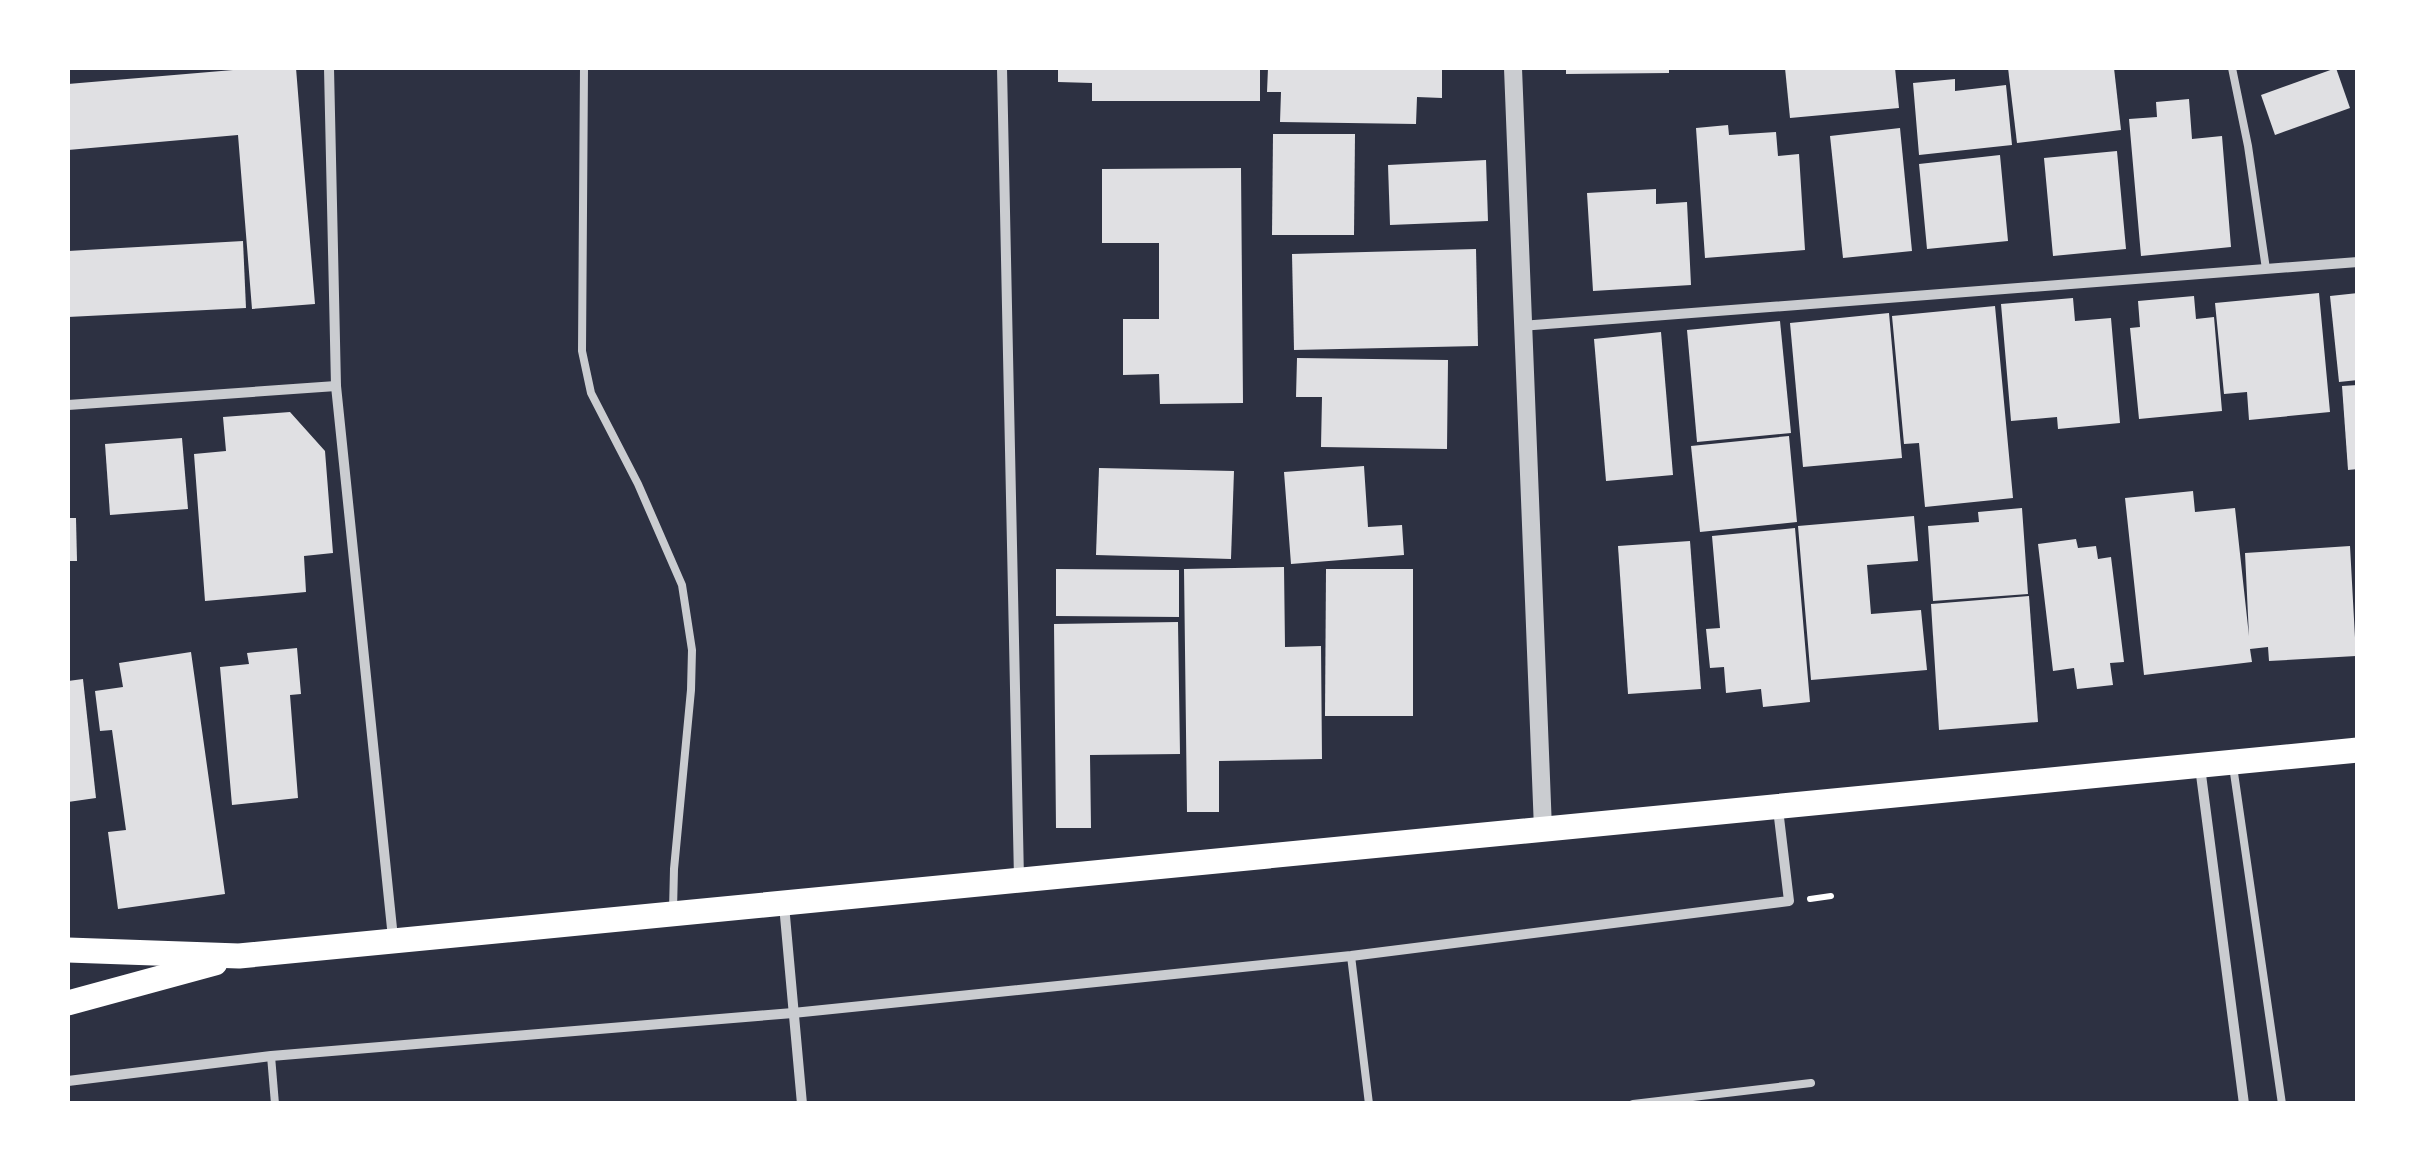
<svg xmlns="http://www.w3.org/2000/svg" width="2425" height="1171" viewBox="0 0 2425 1171" font-family="'Fira Sans',sans-serif">
<style>
.building{fill:#e0e0e3}
.lines{fill:none;stroke-linecap:round;stroke-linejoin:round}
.path{stroke:#fff;stroke-width:6}
.service{stroke:#caccd0;stroke-width:8}
.minor{stroke:#caccd0;stroke-width:10}
.tertiary{stroke:#caccd0;stroke-width:18}
.primary{stroke:#fff;stroke-width:25}
</style>
<rect width="100%" height="100%" fill="#2d3142"/>
<g class="building">
<path d="M233,68H296L315,304L252,309L238,135L68,150V84L233,70Z"/>
<path d="M1058,68H1260V101H1092V83L1058,82Z"/>
<path d="M1268,68H1442V98L1417,97L1416,124L1280,122L1281,92H1267Z"/>
<path d="M1566,68H1669V73L1566,74Z"/>
<path d="M1785,68H1895L1899,108L1790,118Z"/>
<path d="M2008,68H2114L2121,130L2017,143Z"/>
<path d="M2336,68L2350,108L2275,135L2261,95Z"/>
<path d="M1955,79V91L2006,85L2012,145L1919,155L1913,83Z"/>
<path d="M2189,99L2192,139L2222,136L2231,247L2141,256L2129,119L2157,117L2156,102Z"/>
<path d="M1728,125L1729,135L1776,132L1778,156L1799,154L1805,250L1705,258L1696,128Z"/>
<path d="M1900,128L1912,251L1843,258L1830,136Z"/>
<path d="M1273,134H1355L1354,235H1272Z"/>
<path d="M2117,151L2126,249L2053,256L2044,158Z"/>
<path d="M2000,155L2008,241L1927,249L1919,164Z"/>
<path d="M1486,160L1488,221L1390,225L1388,165Z"/>
<path d="M1241,168L1243,403L1160,404L1159,374L1123,375V319H1159V243H1102V169Z"/>
<path d="M1656,189V204L1687,202L1691,285L1593,291L1587,193Z"/>
<path d="M243,241L246,308L68,317V251Z"/>
<path d="M1476,249L1478,346L1294,350L1292,254Z"/>
<path d="M2319,293L2330,412L2249,420L2247,392L2224,394L2215,303Z"/>
<path d="M2358,293V380L2339,382L2330,296Z"/>
<path d="M2194,296L2196,319L2214,317L2222,411L2139,419L2130,328L2140,327L2138,301Z"/>
<path d="M2073,298L2075,321L2111,318L2120,423L2058,429L2057,417L2011,421L2001,304Z"/>
<path d="M1995,306L2013,498L1925,507L1919,443L1904,444L1892,316Z"/>
<path d="M1889,313L1902,458L1803,467L1790,323Z"/>
<path d="M1780,321L1791,433L1697,442L1687,330Z"/>
<path d="M1661,332L1673,475L1606,481L1594,339Z"/>
<path d="M1297,358L1448,360L1447,449L1321,447L1322,397H1296Z"/>
<path d="M2358,385V469L2348,470L2342,386Z"/>
<path d="M290,412L325,451L333,553L304,556L306,592L205,601L194,454L226,451L223,417Z"/>
<path d="M1789,436L1797,522L1700,532L1691,446Z"/>
<path d="M182,438L188,509L110,515L105,444Z"/>
<path d="M1364,466L1368,527L1402,525L1404,555L1291,564L1284,472Z"/>
<path d="M1099,468L1234,471L1231,559L1096,555Z"/>
<path d="M2193,491L2195,512L2235,508L2249,636L2245,553L2350,546L2356,656L2269,661L2268,647L2250,649L2252,662L2144,675L2125,498Z"/>
<path d="M2022,508L2028,594L1933,601L1928,526L1979,522L1978,512Z"/>
<path d="M1914,516L1918,561L1867,565L1871,614L1921,610L1927,670L1811,680L1798,526Z"/>
<path d="M68,518H76L77,561H68Z"/>
<path d="M1795,528L1810,702L1763,707L1761,689L1726,693L1724,667L1710,668L1706,629L1720,628L1712,536Z"/>
<path d="M2076,539L2078,548L2096,546L2098,559L2111,557L2124,662L2110,663L2113,685L2077,689L2074,668L2053,671L2038,544Z"/>
<path d="M1690,541L1701,689L1628,694L1618,546Z"/>
<path d="M1284,567L1285,647L1321,646L1322,759L1219,761V812H1187L1184,569Z"/>
<path d="M1056,569L1179,570V617L1056,616Z"/>
<path d="M1326,569H1413V716H1325Z"/>
<path d="M2029,596L2038,722L1939,730L1931,604Z"/>
<path d="M1178,622L1180,754L1090,755L1091,828H1056L1054,624Z"/>
<path d="M297,648L301,694L290,695L298,798L232,805L220,667L249,664L247,653Z"/>
<path d="M191,652L225,894L118,909L108,832L126,830L112,730L100,731L95,691L123,687L119,663Z"/>
<path d="M83,679L96,798L68,802V681Z"/>
</g>
<g class="lines">
<path class="path" d="M1810,899L1831,896"/>
<g class="service">
<path d="M584,68L582,351L591,393L638,484L682,585L692,650L691,690L674,869L673,910"/>
<path d="M2232,68L2248,146L2266,269"/>
<path d="M2233,766L2282,1104"/>
<path d="M1351,956L1369,1104"/>
<path d="M271,1056L275,1104"/>
<path d="M1633,1104L1811,1083"/>
</g>
<g class="minor">
<path d="M329,68L336,386L393,938"/>
<path d="M1002,68L1019,879"/>
<path d="M1522,326L2358,262"/>
<path d="M68,405L336,386"/>
<path d="M2200,767L2244,1104"/>
<path d="M784,905L802,1104"/>
<path d="M68,1081L271,1056L793,1013L1351,956L1789,901L1778,809"/>
</g>
<path class="tertiary" d="M1513,68L1543,829"/>
<g class="primary">
<path d="M68,950L239,956L2358,750"/>
<path d="M68,1003L215,963"/>
</g>
</g>
<rect width="2425" height="1171" fill="none" stroke="#ffffff" stroke-width="140"/>
</svg>
